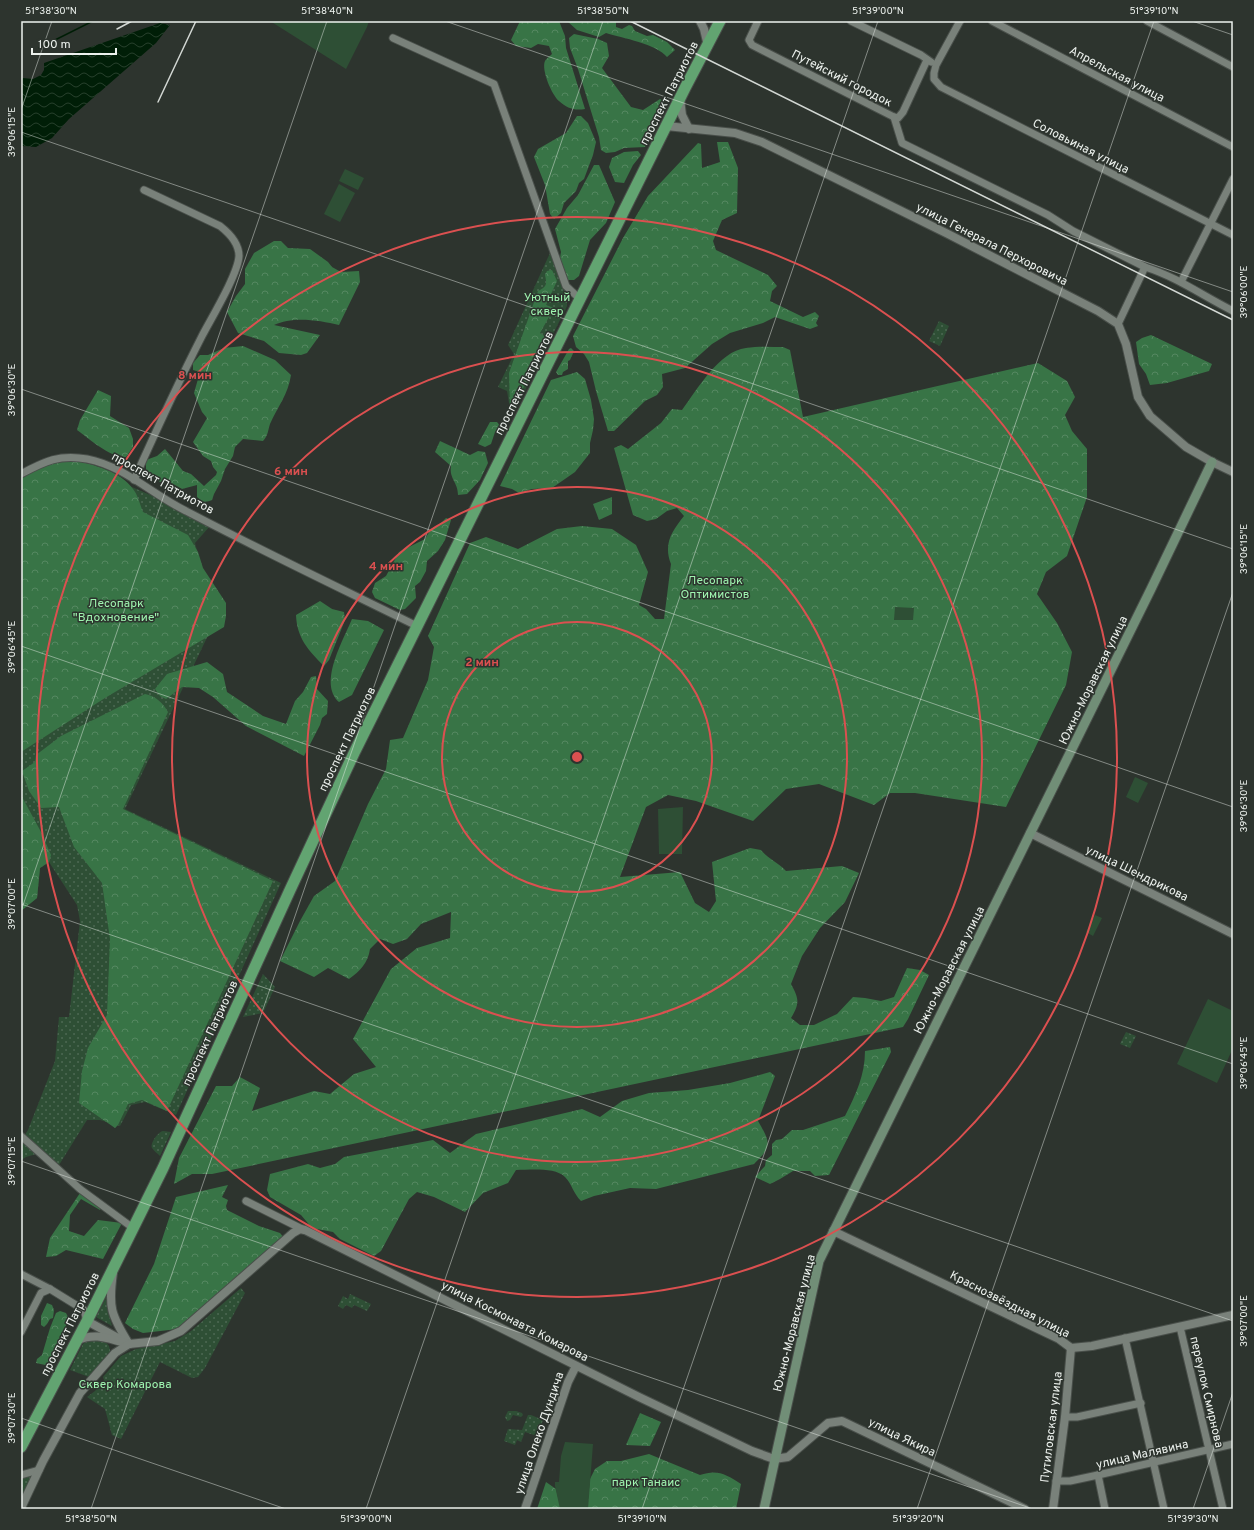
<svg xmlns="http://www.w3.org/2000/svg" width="1254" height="1530" viewBox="0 0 1254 1530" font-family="Overpass,sans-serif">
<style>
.green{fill:url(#green-dots)}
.forest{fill:url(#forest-crowns)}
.pitch{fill:#2e4f35}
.water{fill:url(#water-waves)}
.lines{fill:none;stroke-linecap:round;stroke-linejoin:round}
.stream{stroke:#001e07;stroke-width:1.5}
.minor-casing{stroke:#494f4a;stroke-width:9}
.tertiary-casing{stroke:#494f4a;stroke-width:10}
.secondary-casing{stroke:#494f4a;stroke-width:11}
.trunk-casing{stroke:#494f4a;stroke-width:13}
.minor{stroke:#79817a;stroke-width:7}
.tertiary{stroke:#79817a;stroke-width:8}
.secondary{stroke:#718e77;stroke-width:9}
.trunk{stroke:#62a471;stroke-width:11}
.rail{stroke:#d2d7d3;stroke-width:1.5}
.ticks{fill:none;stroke:#edf2ee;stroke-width:1;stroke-opacity:0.45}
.ring{fill:none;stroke:#db5050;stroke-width:2}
.labels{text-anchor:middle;stroke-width:3;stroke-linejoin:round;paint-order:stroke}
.street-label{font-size:12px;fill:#edf2ee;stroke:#2d342e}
.park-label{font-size:12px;fill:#9ff5b0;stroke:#2d342e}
.centre{fill:#db5050;stroke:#2d342e;stroke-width:2}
.ring-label{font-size:12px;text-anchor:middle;font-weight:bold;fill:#db5050;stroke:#2d342e;stroke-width:3;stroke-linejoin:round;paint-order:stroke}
.neatline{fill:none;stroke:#edf2ee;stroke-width:1.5}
.ticks-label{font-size:10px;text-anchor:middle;fill:#edf2ee}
</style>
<defs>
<pattern id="green-dots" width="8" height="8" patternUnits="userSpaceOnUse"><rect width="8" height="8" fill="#2e4f35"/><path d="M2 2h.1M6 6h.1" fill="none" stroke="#4d6953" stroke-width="1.8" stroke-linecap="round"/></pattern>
<pattern id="forest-crowns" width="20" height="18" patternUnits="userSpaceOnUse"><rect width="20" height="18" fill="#387446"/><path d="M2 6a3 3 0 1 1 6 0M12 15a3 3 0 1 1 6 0" fill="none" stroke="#558861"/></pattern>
<pattern id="water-waves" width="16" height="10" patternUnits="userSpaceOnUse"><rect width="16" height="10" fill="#001e07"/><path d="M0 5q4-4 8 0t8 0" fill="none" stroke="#263f2b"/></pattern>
</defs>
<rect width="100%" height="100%" fill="#2d342e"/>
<g class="green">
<path d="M550,253L567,299V306L515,410L510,409L507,391L498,387L514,354L508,345Z"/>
<path d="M939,321L949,326L940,346L929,341Z"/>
<path d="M88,468L162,500L210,526L195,543L202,569L224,602L125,809L281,883L176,1115L145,1102L131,1105L120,1126L100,1120H87L59,1165L43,1152L26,1157L21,1160V1141L28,1130L55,1061L59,1017H69L80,921L77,905L49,862L40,868L37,898L21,911V482Z"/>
<path d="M263,974L275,987L263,1013L243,1017Z"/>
<path d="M1126,1032L1136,1036L1130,1048L1120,1044Z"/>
<path d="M163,1131L171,1132L160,1156C158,1154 154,1151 152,1148C150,1143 158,1132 163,1131Z"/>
<path d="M241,1288L245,1293L205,1368L198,1377L192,1378L160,1362L121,1439L112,1435L105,1409L87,1397L95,1391L104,1380L103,1377L121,1356L136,1349L175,1341L191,1331Z"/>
<path d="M350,1294L371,1304L367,1311L354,1305L352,1308L346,1305L343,1309L338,1306L343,1296L348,1299Z"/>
<path d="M107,1296L108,1312L112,1326L96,1317Z"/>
<path d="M92,1337L103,1339L109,1346L111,1354L89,1377L70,1370L83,1344Z"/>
<path d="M508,1411H516L522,1413L523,1415L521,1417L513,1415L510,1420L507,1421L505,1417Z"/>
<path d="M528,1415H531L543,1420L537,1436L525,1432L521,1442L517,1440L515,1445L504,1441L508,1429L522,1430Z"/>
<path d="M38,1467L21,1500V1471Z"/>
</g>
<g class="forest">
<path d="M520,21H559L565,36L566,48L585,109C574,111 567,108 559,101C552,95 541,70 545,61C546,59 550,56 552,54L549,46L538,44L531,48L516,46L511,40Z"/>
<path d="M567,21H616V27L622,29L629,25L632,26L635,31L647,36L653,35L667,42L675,50L667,57C657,44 622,38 606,33L599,37L577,30Z"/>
<path d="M574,34L598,39L607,43L609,56L602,68L631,107L643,110L660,99L663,101L657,120L645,147L624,148L615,152L606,153L601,150L599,137L578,69L570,48L569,38Z"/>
<path d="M577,116H581L588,123L596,142L593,155L584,179L579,183L576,191L564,203L561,213L554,219L550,214L545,185L534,157L538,149L566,133Z"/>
<path d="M717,142H728L738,168L737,213L722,220L713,241L716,250L768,275L777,286L772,291L770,301L803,317L815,312L819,316L816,323L818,326L810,329L775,317L763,323L730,333L712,344L685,368L662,374L663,387L657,395L645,401L614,431H608L596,391L589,362L584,354L576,347L573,336L623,238L648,196L698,143L701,144L702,168L720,162Z"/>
<path d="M638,151L641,155L633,165L624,183L615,182L609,167L612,158L624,152Z"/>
<path d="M594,165H599L615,202L606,223L590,240L579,276L574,280H568L560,258L561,252L555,229L567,208L578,195Z"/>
<path d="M274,241H281L288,248L310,249L328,262L332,267L341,272L359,271L360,282L339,325C319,320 292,316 274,325L320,335L307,353L301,355L279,353L264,341L238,333L227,312L236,296L245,284V269L254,253Z"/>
<path d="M552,270L557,281L546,305L554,308L540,333L547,338L515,405L510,408L509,373L538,291C547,287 547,284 545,275L547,271Z"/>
<path d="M1151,335L1212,364L1209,371L1167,383L1150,385L1146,374L1139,364L1136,342L1142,338Z"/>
<path d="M243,346L275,360L291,375C288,395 278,406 270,424C268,430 268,436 263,441L243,439L235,447L233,456L225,469L221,481L214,494L212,500C205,503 202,502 197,497V485L182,489L168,481L160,482L146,471V460L157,456L165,449L183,471L191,474L204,486L216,475L217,472L213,467L211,461L203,456L193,442L207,418L202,412L194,393L200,372L193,370V363L200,355H208L224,348Z"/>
<path d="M783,347L790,350L803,417L1038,363L1067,381L1075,397L1065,415L1072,431L1087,449V497L1067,556L1046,572L1037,594L1057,623L1072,652L1066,685L1006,807L915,793H890L874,805L819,784L786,789L753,821L696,801L668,795L646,807L620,877L680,872L695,903L709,912L716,901L712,862L750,848L761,850C768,859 778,862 786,871L842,866L859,873L845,902L820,928L802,956L791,984C799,999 800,1003 791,1018L800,1025H814L837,1014L853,997L865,998L881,1001L894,997L907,968L920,970L929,975L908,1019L903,1027L212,1174H192L174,1184L179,1158L216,1086H232L240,1077L260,1088L252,1111L314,1091L330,1094L354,1074L376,1067L353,1039L391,969L417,948L450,938L451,912L421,924L407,939L393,944L380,939L370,949C368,963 360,971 349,979L328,968L314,977L280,961L300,921L314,896L335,881L368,804L386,769L390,740L403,738L428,680L434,647L428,636L470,543L486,537L518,549L557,529L582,526L612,529L636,545L648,572L639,605L646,609L655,619H664L671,564C663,544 672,531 684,516L677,508L667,511L656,519L647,521L633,515L614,448L621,445L628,449L661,423L672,409L682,410C697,390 719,351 746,348C758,346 771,347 783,347Z"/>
<path d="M571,348L574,351L570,360L568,361V369L563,372L562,375H558L556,372L569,349Z"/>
<path d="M577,372L585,379L591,400L594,419L593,430L590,443V453L575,472L552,488L532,489L519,493L512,489L500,486L551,380Z"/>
<path d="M98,390L111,396L110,416L129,428L133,439V447L126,457C110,458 90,439 77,430L80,420Z"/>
<path d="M490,422H497L501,427L495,432L491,444L485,447L478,444Z"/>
<path d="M440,441L470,455L478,451L485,452L488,463L480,480L467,494L458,495C458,482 449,479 451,466L435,452Z"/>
<path d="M74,460C94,465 120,471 133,489C138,495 140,505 143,512L188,535L198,552L203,568L226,603V616L224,627L105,698L21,752V477L51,462Z"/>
<path d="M612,497V514L599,520L593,504Z"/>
<path d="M446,518L451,520L445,540L438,551L427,561L426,571L420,582L415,586L416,598L405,609L400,610L375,598L372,592L375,583L386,576L399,552L425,539L431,529L439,525Z"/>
<path d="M320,601L332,609L344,612L345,620L329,660L324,666C308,650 297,638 296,615Z"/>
<path d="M352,619L368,621L384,630L352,695L339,702C318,683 343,641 352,619Z"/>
<path d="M207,662L223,674L227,692L263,716L286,724L295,701L303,692L311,677L316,676L317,689L328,701L327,714L322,718L320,725L304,756L246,726L213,697L199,688L182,687L166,699L160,696L155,689L167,674Z"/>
<path d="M145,694C156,696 163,703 168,712L123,809L273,881L167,1111L142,1100L128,1104L118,1125L115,1128L79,1103L82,1071L88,1048L107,1015L110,939L102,883L74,847L59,807L41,808L29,791L22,771L35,762L36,755L61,736Z"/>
<path d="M21,795L41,832L51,855L49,862L40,868L37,898L21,911Z"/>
<path d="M890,1047L891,1052L829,1175L815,1176L810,1171H793L780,1179L770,1184L755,1177L765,1166L766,1160L772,1155V1144L776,1140L782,1139L792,1130H803L845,1116C856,1094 865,1075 865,1051Z"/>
<path d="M770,1072L775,1076L758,1121C770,1142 773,1146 754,1164L656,1189L630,1188L594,1196L581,1201C573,1193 572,1184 565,1177C555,1167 530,1170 516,1170L508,1183L483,1193L465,1212L434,1197L417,1192L409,1199L381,1251L374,1256L340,1239L333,1232L312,1228L301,1215L270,1197L267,1190L270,1174L308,1164L320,1168L335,1164L344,1157L433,1140L450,1153L476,1134L582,1109L600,1117L622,1101L649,1093L688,1090L730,1083Z"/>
<path d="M228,1185L222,1197L228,1200L226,1206L227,1210L259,1226L280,1233L285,1239L178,1329L143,1333L133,1329L125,1323L154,1264L176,1197Z"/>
<path d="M80,1193L101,1208L100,1210L81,1199L70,1215L69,1231L84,1236L98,1220L122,1223L103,1259L66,1250L56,1256L46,1257L50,1238Z"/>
<path d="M47,1303L52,1305L54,1310L53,1318L50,1319L47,1324L44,1327L41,1325V1316Z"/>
<path d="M60,1311L66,1313L68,1317L62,1341L50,1366L36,1363L37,1359L42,1355L50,1328L56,1313Z"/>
<path d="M640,1413L661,1422L650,1446L626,1445Z"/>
<path d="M649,1454L700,1475C717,1469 726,1474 741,1484L736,1509H587L590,1479L595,1469L607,1461H621Z"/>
<path d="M546,1482L556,1489L561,1509H537Z"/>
</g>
<g class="pitch">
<path d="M270,21H369L367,27L346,69Z"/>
<path d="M345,169L364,178L358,190L339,181Z"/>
<path d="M339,184L355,193L340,222L324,214Z"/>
<path d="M895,607L914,608L913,620H894Z"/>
<path d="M1135,777L1148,783L1138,803L1126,797Z"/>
<path d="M683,807L682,854H659L658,809Z"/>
<path d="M1095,915L1102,918L1093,936L1086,932Z"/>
<path d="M1208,999L1233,1011V1048L1217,1083L1177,1064Z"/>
<path d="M565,1442L593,1444L588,1509H560L555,1486V1482H559L561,1456Z"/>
</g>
<path class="water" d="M160,23L170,25L156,43L69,119L52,138L36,147L21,146V80L23,78L33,79L41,75L44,70V63Z"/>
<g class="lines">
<path class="stream" d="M39,48L93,21"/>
<g class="minor-casing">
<g id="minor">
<path d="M758,21L749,40L752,45L894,117L898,118L903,112L927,60"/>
<path d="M851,21L921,55L931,62"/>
<path d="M960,21L936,65L934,73V79L941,87L1233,235"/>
<path d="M992,21L1233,147"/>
<path d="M1147,21L1233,67"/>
<path d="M393,38L494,84L566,286L581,300"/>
<path d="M894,117L902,143L1048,215L1073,231L1145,267"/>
<path d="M1181,282L1233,179"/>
<path d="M1118,324L1145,267C1177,277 1203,296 1233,311"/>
<path d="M21,474C45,461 60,454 87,459C124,466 153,495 186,511C262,551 340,588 417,626"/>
<path d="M134,480C156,431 178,383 202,336C212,317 238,274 239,256C239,243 229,233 220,226L144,190"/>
<path d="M21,1136L80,1189L133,1228"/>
<path d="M246,1201L304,1230"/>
<path d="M21,1274L50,1289L84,1310L87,1321"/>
<path d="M1180,1327L1223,1509"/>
<path d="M21,1332L41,1293L50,1289"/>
<path d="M1125,1338L1164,1509"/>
<path d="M1065,1417H1077L1141,1403"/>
<path d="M21,1475L39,1470"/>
<path d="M1098,1475L1105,1509"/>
<path d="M1056,1481H1070L1098,1475L1233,1444"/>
</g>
</g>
<g class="tertiary-casing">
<g id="tertiary">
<path d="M700,21L704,29L708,46"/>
<path d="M680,99L682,115L689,129"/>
<path d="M666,126L735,133L762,142L948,234L1098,311L1118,324L1126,344L1138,397L1150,416L1186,447L1212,462L1233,472"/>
<path d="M1030,833L1233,934"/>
<path d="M833,1231L1059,1339L1071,1348L1092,1346L1233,1315"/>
<path d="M113,1273C108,1307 111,1315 129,1344"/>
<path d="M87,1321L118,1338"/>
<path d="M77,1340C98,1332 108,1339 129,1344"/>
<path d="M21,1508L43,1461L80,1393L115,1353L129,1344L158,1341L181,1331L293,1233L300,1229L305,1230L639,1397L752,1451L774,1459L788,1457L828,1423L842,1421L1025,1509"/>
<path d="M525,1509L568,1382L576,1366"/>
<path d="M1053,1509L1065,1417L1071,1348"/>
</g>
</g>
<g class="secondary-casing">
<path id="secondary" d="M764,1509L819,1261L1151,589L1212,462"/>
</g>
<g class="trunk-casing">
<path id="trunk" d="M21,1447L87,1321L163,1168L290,890L355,751L685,88L720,21"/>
</g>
<use href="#minor" class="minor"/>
<use href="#tertiary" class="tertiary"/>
<use href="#secondary" class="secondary"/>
<use href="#trunk" class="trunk"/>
<g class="rail">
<path d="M630,21L1233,320"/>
<path d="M117,29L132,21"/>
<path d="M158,102L196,21"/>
</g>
</g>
<path class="ticks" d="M445,21L1233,292M1192,21L1233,35M21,110L52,21M21,132L1233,549M21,389L1233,807M21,646L1233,1064M21,904L1233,1321M21,911L327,21M21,1161L1033,1509M21,1418L286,1509M91,1509L603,21M366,1509L878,21M642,1509L1154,21M917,1509L1233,592M1193,1509L1233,1392"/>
<g class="ring">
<circle cx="577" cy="757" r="135"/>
<circle cx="577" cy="757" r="270"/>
<circle cx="577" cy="757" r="405"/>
<circle cx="577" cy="757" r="540"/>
</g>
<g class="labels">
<g class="street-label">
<text transform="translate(1117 74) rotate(28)" y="4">Апрельская улица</text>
<text transform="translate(842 78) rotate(27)" y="4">Путейский городок</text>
<text transform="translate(669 93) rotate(-63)" y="4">проспект Патриотов</text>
<text transform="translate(1081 146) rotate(27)" y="4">Соловьиная улица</text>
<text transform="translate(992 244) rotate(27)" y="4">улица Генерала Перхоровича</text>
<text transform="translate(524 383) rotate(-63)" y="4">проспект Патриотов</text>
<text transform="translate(163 483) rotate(29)" y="4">проспект Патриотов</text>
<text transform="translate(1093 680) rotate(-64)" y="4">Южно-Моравская улица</text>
<text transform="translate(347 739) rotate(-64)" y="4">проспект Патриотов</text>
<text transform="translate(1137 873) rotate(26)" y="4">улица Шендрикова</text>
<text transform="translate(949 970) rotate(-63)" y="4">Южно-Моравская улица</text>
<text transform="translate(210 1033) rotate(-65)" y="4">проспект Патриотов</text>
<text transform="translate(1010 1304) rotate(27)" y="4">Краснозвёздная улица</text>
<text transform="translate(515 1321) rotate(27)" y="4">улица Космонавта Комарова</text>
<text transform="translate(794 1323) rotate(-76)" y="4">Южно-Моравская улица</text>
<text transform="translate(70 1324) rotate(-63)" y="4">проспект Патриотов</text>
<text transform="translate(1207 1392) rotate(77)" y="4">переулок Смирнова</text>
<text transform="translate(1051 1427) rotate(-83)" y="4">Путиловская улица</text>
<text transform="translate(539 1433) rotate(-71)" y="4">улица Олеко Дундича</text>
<text transform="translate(902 1437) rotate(26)" y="4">улица Якира</text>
<text transform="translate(1142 1454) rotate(-13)" y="4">улица Малявина</text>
</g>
<g class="park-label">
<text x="547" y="301">Уютный<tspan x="547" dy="14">сквер</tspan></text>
<text x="715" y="584">Лесопарк<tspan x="715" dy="14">Оптимистов</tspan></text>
<text x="116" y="607">Лесопарк<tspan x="116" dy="14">"Вдохновение"</tspan></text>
<text x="125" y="1388">Сквер Комарова</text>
<text x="646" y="1486">парк Танаис</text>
</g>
</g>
<circle cx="577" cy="757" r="6" class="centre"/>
<g class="ring-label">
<text x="195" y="379">8 мин</text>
<text x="291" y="475">6 мин</text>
<text x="386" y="570">4 мин</text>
<text x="482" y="666">2 мин</text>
</g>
<rect width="1254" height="1530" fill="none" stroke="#2d342e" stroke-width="44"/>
<path d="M32 48v6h84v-6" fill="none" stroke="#edf2ee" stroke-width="2"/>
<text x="38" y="48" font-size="12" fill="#edf2ee" stroke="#2d342e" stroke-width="3" paint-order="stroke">100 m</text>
<rect x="22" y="22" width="1210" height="1486" class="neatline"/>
<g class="ticks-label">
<text x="51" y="14">51°38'30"N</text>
<text x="327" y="14">51°38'40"N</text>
<text x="603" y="14">51°38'50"N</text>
<text x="878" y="14">51°39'00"N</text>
<text x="1154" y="14">51°39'10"N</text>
<text transform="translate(11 132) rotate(-90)" y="4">39°06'15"E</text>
<text transform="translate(1243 292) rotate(-90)" y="4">39°06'00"E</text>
<text transform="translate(11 390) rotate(-90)" y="4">39°06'30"E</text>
<text transform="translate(1243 549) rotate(-90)" y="4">39°06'15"E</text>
<text transform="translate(11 647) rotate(-90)" y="4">39°06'45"E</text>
<text transform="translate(1243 806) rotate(-90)" y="4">39°06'30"E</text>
<text transform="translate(11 904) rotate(-90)" y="4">39°07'00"E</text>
<text transform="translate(1243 1063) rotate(-90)" y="4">39°06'45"E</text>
<text transform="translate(11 1161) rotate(-90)" y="4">39°07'15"E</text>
<text transform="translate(1243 1321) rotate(-90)" y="4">39°07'00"E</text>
<text transform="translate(11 1418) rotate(-90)" y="4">39°07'30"E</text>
<text x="91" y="1522">51°38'50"N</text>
<text x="366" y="1522">51°39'00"N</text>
<text x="642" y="1522">51°39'10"N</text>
<text x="918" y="1522">51°39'20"N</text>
<text x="1193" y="1522">51°39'30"N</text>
</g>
</svg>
